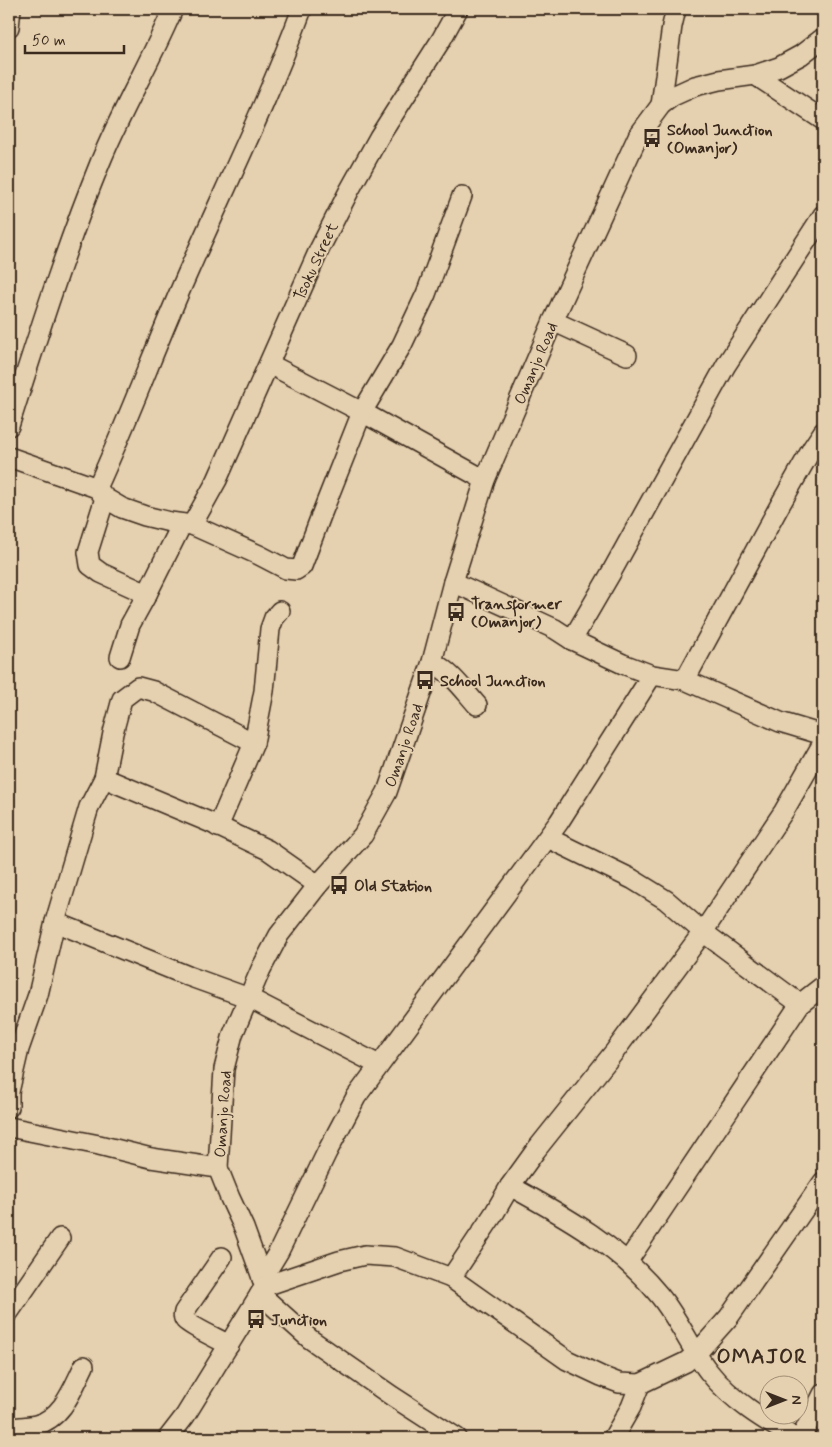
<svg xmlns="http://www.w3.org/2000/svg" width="832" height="1447" viewBox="0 0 832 1447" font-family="Mynerve,sans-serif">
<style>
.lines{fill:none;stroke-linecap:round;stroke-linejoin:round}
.minor-casing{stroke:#3b2a1e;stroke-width:22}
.minor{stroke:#e5d0af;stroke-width:19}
.labels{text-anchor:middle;stroke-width:4;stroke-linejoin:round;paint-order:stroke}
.poi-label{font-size:16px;font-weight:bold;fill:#3b2a1e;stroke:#e5d0af;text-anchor:start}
.street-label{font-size:16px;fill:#3b2a1e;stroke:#e5d0af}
.district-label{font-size:21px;font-weight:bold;letter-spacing:1px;fill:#3b2a1e;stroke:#e5d0af}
</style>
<rect width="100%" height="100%" fill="#e5d0af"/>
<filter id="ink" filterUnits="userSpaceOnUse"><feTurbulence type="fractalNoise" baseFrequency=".02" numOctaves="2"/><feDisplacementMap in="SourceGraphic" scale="10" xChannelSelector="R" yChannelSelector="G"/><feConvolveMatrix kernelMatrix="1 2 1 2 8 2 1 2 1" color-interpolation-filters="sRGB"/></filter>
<g filter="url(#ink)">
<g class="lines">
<g class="minor-casing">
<g id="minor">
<path d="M9,27L11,9"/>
<path d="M755,75L823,120"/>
<path d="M661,105L672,26L676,9"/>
<path d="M553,321L627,355"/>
<path d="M269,364L362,412L485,480"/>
<path d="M9,426C37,338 65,249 100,163C121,111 151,61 173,9"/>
<path d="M9,457L97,488L105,498L122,508L145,516L170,522L192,525L259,555L286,569L296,570L302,566L322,513L362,412L402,345L426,294L462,196"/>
<path d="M97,488C130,416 157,342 189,270C227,184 269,98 302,9"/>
<path d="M105,498L88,552L90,565L101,573L147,594"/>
<path d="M192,525L217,480L319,250L349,191L379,137L441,40L458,9"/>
<path d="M453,582L555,629L572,640L623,664L652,675L685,680L780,722L823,735"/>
<path d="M572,640L611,573L726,365L823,215"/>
<path d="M120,657L130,625L147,594L182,524"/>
<path d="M432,662C451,672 463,689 477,705"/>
<path d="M685,680L780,505L813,447L823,432"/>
<path d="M104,778L209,822L268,850L318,885"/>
<path d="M218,827L254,743L264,691L270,629L274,618L280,611"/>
<path d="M548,838L632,879L666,900L703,932L800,1004"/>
<path d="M55,922L188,976L249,998L379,1065"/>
<path d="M9,1107V1092L19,1049L38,995L55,922L81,834L89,807L104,778L113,733L122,699L138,687L153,691L254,743"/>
<path d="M9,1127L99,1145L151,1158L218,1168"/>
<path d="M510,1186C565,1216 619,1246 659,1295C679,1319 690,1348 709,1372C731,1400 764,1420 795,1438"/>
<path d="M222,1257L184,1312C183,1316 183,1317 185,1320C193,1328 219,1339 229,1345"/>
<path d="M628,1261L800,1004L823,986"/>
<path d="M451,1278L495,1212L510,1186L536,1150L615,1051L703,932L784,811L823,743"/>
<path d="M262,1279L279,1251L327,1152L356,1097L559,822L652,675"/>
<path d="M265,1286L244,1228L230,1198L218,1168L224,1069L233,1034L261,969L279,935L318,885L363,835L387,792L432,662L453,582L485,480L553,321L638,136L661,105L673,96L695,86L719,80L755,75L779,67L801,55L823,38"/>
<path d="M265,1286L339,1261L365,1255L395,1257L451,1278L567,1360L601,1376L619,1383L640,1384L686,1362L697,1353L729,1317L823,1182"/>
<path d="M260,1294L310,1339L392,1396L457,1438"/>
<path d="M9,1312L60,1238"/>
<path d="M9,1428C18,1427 28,1427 36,1425C63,1418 73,1388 84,1366"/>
<path d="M168,1438L185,1416L265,1286"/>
<path d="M613,1438L631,1407L640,1384"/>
<path d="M801,1438L823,1394"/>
</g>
</g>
<use href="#minor" class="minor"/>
</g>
</g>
<defs>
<g id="bus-bare" transform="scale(1.5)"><path d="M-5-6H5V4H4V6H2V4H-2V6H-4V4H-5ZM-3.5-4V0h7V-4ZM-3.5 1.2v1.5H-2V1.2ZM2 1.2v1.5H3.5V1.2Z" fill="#3b2a1e" stroke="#e5d0af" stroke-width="2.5" paint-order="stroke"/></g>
</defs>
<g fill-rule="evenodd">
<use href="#bus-bare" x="652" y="138"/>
<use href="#bus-bare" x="456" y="612"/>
<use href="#bus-bare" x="425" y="680"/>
<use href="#bus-bare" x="339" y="885"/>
<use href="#bus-bare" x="256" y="1319"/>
</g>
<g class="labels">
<g class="poi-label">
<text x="667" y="135">School Junction<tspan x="667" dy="18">(Omanjor)</tspan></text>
<text x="471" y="609">Transformer<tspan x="471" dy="18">(Omanjor)</tspan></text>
<text x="440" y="686">School Junction</text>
<text x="354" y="891">Old Station</text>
<text x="271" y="1325">Junction</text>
</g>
<g class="street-label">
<text transform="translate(315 261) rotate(-65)" y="6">Tsoku Street</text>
<text transform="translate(535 363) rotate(-67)" y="6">Omanjo Road</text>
<text transform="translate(403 745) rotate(-71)" y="6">Omanjo Road</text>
<text transform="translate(222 1114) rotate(-86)" y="6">Omanjo Road</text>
</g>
<g class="district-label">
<text x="762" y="1363">OMAJOR</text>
</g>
</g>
<rect width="832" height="1447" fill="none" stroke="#e5d0af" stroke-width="30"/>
<rect x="15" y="15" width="802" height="1417" fill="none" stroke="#3b2a1e" stroke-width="2" filter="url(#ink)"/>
<g transform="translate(784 1400) rotate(90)"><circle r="24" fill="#e5d0af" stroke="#a18e75"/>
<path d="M0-4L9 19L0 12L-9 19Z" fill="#3b2a1e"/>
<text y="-8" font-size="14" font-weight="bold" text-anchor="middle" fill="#3b2a1e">N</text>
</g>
<path d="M25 45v8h99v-8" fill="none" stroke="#3b2a1e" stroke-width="2.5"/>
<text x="32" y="45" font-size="15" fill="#3b2a1e" stroke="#e5d0af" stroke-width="4" paint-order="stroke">50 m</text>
</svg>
